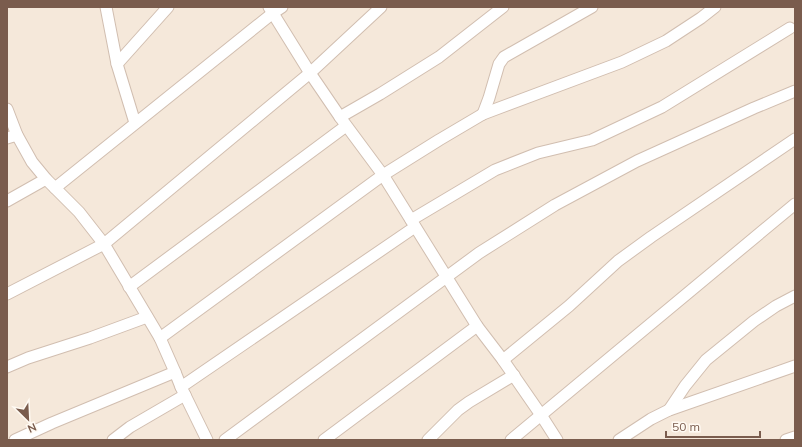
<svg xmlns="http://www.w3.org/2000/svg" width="802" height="447" viewBox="0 0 802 447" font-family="Mulish,sans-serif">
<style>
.residential{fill:#f5e8da}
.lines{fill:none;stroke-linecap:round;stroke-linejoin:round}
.minor-casing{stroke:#d1beb0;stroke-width:13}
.minor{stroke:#fff;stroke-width:11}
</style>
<rect width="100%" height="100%" fill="#fdf6ec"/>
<rect class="residential" x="7" y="7" width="788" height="433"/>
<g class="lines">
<g class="minor-casing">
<g id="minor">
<path d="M106,7L117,64L135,123"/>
<path d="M269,7L310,73L340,117L383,175L477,326L503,360L541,415L557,440"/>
<path d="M117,64L168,7"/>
<path d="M7,109L17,135L32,162L46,179L79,212L104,244L160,338L175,372L181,387L207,440"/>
<path d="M483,114L489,98L499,64L504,57L592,7"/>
<path d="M340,117L380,94L439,57L503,7"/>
<path d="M7,138L17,135"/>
<path d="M55,188L273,13L282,7"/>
<path d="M7,201L46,179"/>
<path d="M411,220L495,170L538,153L592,140L662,107L790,28"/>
<path d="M129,287L346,126"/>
<path d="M7,294L104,244L310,73L381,7"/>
<path d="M160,338L383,175L439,140L483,114L622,62L666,41L701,18L715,7"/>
<path d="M503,360L569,306L618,261L651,237L795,139"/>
<path d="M7,367L28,358L90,338L147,317"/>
<path d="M181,387L415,227"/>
<path d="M669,410L685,386L706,360L754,321L776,306L795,296"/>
<path d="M15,440L52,423L175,372"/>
<path d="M113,440L130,427L185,395"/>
<path d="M225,440L479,253L555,205L637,161L754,108L795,91"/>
<path d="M324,440L477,326"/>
<path d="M428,440L458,410L469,402L514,375"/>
<path d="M511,440L795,204"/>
<path d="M619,440L651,419L669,410L795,366"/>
<path d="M786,440L795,437"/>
</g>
</g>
<use href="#minor" class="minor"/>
</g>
<rect width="802" height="447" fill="none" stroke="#7a5c4d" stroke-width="16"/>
<g transform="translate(28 419) rotate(156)" stroke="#fffaf3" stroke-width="3" paint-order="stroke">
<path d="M0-3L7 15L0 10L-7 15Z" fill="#7a5c4d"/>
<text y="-6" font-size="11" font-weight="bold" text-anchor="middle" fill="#7a5c4d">N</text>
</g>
<path d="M666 431v6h94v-6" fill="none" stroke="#7a5c4d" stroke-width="2"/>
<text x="672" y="431" font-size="12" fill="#7a5c4d" stroke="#fffaf3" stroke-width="3" paint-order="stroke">50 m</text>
</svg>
